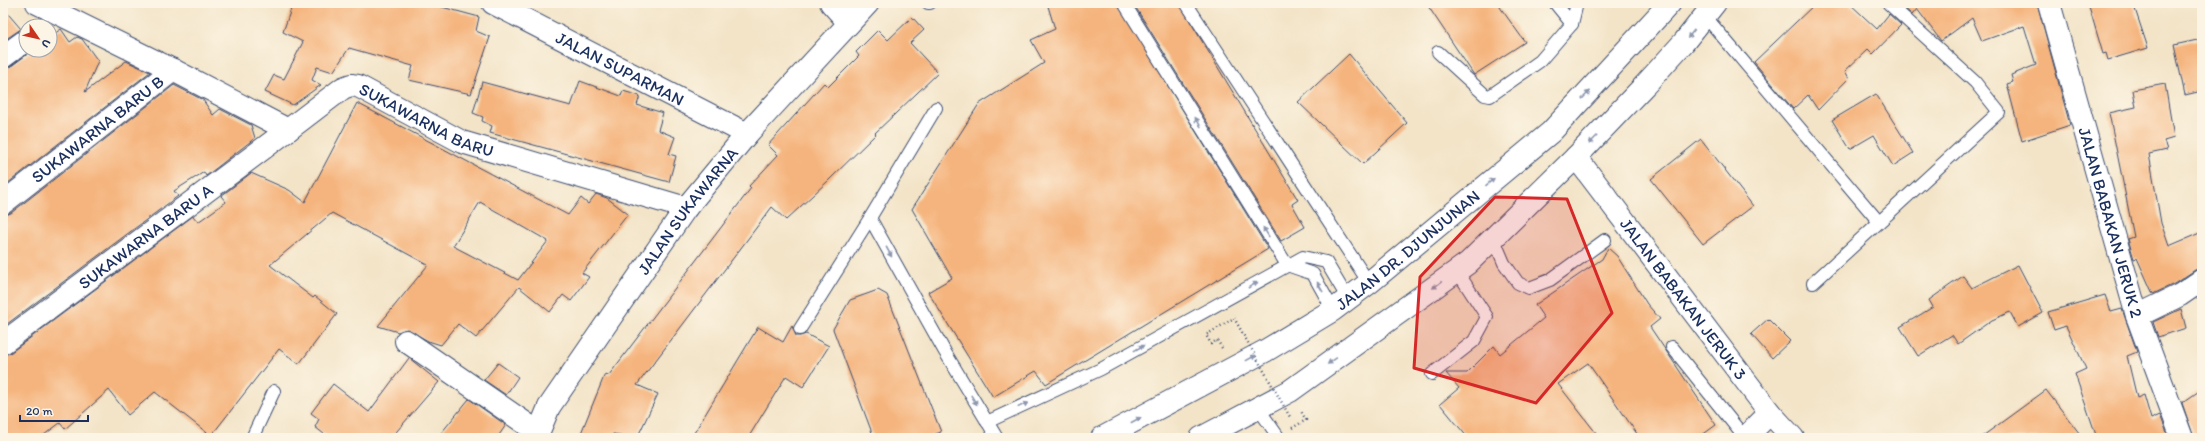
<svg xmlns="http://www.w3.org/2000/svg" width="2205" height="441" viewBox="0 0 2205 441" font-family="Itim,sans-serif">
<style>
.building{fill:#f5b47d;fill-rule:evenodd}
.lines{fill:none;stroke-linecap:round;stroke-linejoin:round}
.service-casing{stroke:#3b4a6e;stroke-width:14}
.minor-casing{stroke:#3b4a6e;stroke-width:24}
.tertiary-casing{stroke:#3b4a6e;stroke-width:24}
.trunk-casing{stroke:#3b4a6e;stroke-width:24}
.path{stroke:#3b4a6e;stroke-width:2.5;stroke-dasharray:1 3;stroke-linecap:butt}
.service{stroke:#fff;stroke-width:12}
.minor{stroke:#fff;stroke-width:22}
.tertiary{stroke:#fff;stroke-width:22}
.trunk{stroke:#fff;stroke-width:22}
.path-bridge{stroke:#3b4a6e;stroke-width:2.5;stroke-dasharray:1 3;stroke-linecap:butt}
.oneway{fill:#8d97ae}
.marked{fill:#d62828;fill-opacity:0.2;stroke:#d62828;stroke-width:3;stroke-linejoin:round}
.labels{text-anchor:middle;stroke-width:3;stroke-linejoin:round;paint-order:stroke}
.street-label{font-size:17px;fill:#1b2f5e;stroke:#fcf5e5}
</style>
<rect width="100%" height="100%" fill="#fcf5e5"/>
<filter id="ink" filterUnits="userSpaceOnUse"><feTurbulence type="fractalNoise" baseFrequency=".025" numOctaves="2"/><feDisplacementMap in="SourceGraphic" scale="8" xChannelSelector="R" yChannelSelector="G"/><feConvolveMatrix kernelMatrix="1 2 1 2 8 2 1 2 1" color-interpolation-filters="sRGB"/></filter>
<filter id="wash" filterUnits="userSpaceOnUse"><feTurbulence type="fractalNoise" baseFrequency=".012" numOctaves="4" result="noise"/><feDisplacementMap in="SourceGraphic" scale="16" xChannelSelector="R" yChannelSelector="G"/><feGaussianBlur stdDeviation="0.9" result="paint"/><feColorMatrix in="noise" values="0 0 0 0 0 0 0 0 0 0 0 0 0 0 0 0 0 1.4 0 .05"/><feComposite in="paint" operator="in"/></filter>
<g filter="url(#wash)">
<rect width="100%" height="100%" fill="#f3e4c8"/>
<g id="blocks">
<g class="building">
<path d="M293,3H427L479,17L476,31L490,37L471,94L409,80L413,66L349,48L333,72L317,67L312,80L321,85L293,105L265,92L274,75L284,79L303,42L283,32Z"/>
<path d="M1047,3H1117L1268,249L1046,384L1036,371L993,397L928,292L952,278L912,209L979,104L1044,63L1031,40L1055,29Z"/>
<path d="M1133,3H1179L1298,200L1292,204L1305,227L1281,241Z"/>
<path d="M1426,3H1497L1525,42L1474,75Z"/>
<path d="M1816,3H1849L1877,29L1889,14L1901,25L1873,54L1868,49L1845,71L1849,78L1818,110L1808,95L1793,109L1754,62Z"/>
<path d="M1899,3H2037L2070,125L2022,141L2007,84L2013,82L2011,75L2036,65L2024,26L1982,41L1972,18L1941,41L1917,9L1912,15Z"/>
<path d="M2088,3H2133L2148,48L2108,60L2106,53L2103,54Z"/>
<path d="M3,8L21,29L3,41Z"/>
<path d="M912,17L924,30L910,43L938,73L875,133L876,134L828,181L786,220L772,207L637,385L658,394L637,438L613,434L612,438H579L605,374L609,375L751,188L749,186L778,155L768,145L824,83L828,87L859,56L856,52L878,30L888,40Z"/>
<path d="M61,29L70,42L77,37L82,39L98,61L85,92L126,61L150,72L3,187V69L10,67L33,50H50V37Z"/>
<path d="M2202,39V91L2185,95L2174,45Z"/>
<path d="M1349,54L1407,123L1363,164L1298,102Z"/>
<path d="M580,81L621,96L623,91L640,96L637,105L663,113L658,130L675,137L669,154L676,156L669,182L490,133L492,126L482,121L483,117L473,113L482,82L571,106Z"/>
<path d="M2165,84L2174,138L2164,141L2167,150L2149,154L2161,223L2169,246L2202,232V268L2195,270L2174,284L2153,294L2137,258L2134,259L2128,239L2134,237L2109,113L2136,107L2133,90Z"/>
<path d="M174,85L203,100L213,115L220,109L251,125L255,138L206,176L204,172L174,191L178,196L3,327V215L11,213Z"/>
<path d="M1876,94L1913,153L1893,166L1874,135L1850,149L1832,120Z"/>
<path d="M357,103L568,215L581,198L588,204L596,194L607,198L628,214L582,273L589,277L571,301L563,295L550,312L519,287L476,338L458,324L441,345L428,341L407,329L398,332L378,326L428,265L332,213L270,265L313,298L315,296L337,314L299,364L279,349L211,436L155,392L128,415L109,390L65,429L60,423L40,438H3V355L10,353L193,216L198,222L226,202L221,196L251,173L289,190L305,202ZM480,202L548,241L518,280L453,246Z"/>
<path d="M1701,139L1753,206L1703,244L1651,179Z"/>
<path d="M1608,248L1617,256L1647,304L1660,319L1650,327L1716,425L1698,438H1640L1588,363L1558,384L1600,438H1468L1440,404L1459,388L1446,373H1467L1494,346L1500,354L1544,318L1535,305L1602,259Z"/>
<path d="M2018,265L2043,313L2018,327L2010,312L1992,320L1958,344L1952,335L1918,356L1900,327L1933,307L1929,300L1963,276L1972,288Z"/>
<path d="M878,290L887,295L941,432L925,438H874L833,329L850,300Z"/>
<path d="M2105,295L2111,312L2122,309L2137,352L2127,356L2137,398L2144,395L2151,419L2160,415L2169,438H2097L2075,374L2086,369L2066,326L2054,330L2048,312Z"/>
<path d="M2181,309L2186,328L2158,337L2153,322Z"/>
<path d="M1768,319L1790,341L1772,358L1751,334Z"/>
<path d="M792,326L796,336H800L806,334L829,346L803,387L786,376L748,438H691L758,327L783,342Z"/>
<path d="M409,358L439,382L391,438H329L315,427L319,419L311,413L333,384L369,412Z"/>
<path d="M498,363L518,377L506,395L484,380Z"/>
<path d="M2202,389V438H2194L2182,403Z"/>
<path d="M2046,390L2083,438H1980Z"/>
<path d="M469,399L506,425L497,438H437Z"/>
</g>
</g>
</g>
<g filter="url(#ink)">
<use href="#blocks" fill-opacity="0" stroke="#3b4a6e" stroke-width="1"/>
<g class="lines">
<g class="service-casing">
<g id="service">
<path d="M928,3H930"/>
<path d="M1124,3L1287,265L1313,274L1333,310"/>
<path d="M1186,3L1369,283"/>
<path d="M1555,3L1572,24"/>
<path d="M1705,16L1879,222"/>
<path d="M1438,52L1485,95L1490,96L1540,61L1572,24L1577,3"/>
<path d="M870,218L945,352L997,438"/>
<path d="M1493,237L1504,263L1518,283L1529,288L1550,280L1605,240"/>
<path d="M1813,283L1999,112L1975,82L1888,3"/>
<path d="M800,329L870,218L936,108"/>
<path d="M1672,347L1745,438"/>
<path d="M1432,374L1474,341L1487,317L1457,271"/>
<path d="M1258,408L1279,438"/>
<path d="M987,422L1101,369L1303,257L1326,262L1348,299"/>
<path d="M252,438L274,391"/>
</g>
</g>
<g class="minor-casing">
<g id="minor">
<path id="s1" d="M37,3L173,70L288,130L343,88L351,85L358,86L462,142L686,208"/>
<path id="s2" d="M493,3L747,134"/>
<path d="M831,3L849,23"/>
<path id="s3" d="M2049,3L2137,316L2182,438"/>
<path d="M3,57L26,40"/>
<path id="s4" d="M1576,157L1770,413L1793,438"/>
<path id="s5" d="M3,203L173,70"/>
<path d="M2137,316L2180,295L2202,280"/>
<path d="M406,341L538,432"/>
<path id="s6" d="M3,343L288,130"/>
<path d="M1745,438L1770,413"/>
</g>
</g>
<g class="tertiary-casing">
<g id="tertiary">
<path id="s7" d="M536,438L549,407L686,208L747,134L868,3"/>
</g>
</g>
<g class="trunk-casing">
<g id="trunk">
<path id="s8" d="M1102,438L1265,351L1333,310L1369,283L1551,132L1670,3"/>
<path d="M1201,438L1290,391L1468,263L1576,157L1645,85L1684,42L1715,3"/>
</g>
</g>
<g class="path">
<path d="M1222,348L1217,340L1211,344L1206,335L1234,318"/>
<path d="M1292,428L1306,420L1301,411"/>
</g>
<use href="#service" class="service"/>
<use href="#minor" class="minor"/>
<use href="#tertiary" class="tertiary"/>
<use href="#trunk" class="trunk"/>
<path class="path-bridge" d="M1234,318L1290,417"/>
</g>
<defs><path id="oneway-solid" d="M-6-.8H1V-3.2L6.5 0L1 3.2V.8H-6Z"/></defs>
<g class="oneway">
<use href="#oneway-solid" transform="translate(1691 34) rotate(129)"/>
<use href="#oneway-solid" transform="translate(1586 95) rotate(-46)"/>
<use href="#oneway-solid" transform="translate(1198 122) rotate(-122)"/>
<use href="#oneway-solid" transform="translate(1593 140) rotate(134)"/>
<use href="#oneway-solid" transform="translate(1490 182) rotate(-40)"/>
<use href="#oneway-solid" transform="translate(1266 232) rotate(-122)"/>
<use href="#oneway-solid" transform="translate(889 252) rotate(61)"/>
<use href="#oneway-solid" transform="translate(1253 285) rotate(-30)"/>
<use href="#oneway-solid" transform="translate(1437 285) rotate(144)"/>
<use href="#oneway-solid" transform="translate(1320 287) rotate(-120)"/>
<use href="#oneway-solid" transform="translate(1139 348) rotate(-29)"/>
<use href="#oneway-solid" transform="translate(1251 358) rotate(-29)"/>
<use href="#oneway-solid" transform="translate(1332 361) rotate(145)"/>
<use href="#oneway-solid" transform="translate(974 400) rotate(58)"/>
<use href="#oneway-solid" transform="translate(1023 405) rotate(-25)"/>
<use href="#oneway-solid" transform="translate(1136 420) rotate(-28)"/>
</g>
</g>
<path class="marked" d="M1495,197L1567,199L1612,313L1536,403L1414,368L1420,277Z"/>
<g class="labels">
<g class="street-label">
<text dy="6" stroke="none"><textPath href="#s2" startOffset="143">JALAN SUPARMAN</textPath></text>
<text dy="6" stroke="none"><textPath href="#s1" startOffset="443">SUKAWARNA BARU</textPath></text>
<text dy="6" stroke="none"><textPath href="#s5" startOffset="120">SUKAWARNA BARU B</textPath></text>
<text dy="6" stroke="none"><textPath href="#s7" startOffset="274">JALAN SUKAWARNA</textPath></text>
<text dy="6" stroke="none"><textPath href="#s3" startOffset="228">JALAN BABAKAN JERUK 2</textPath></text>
<text dy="6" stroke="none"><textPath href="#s6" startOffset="178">SUKAWARNA BARU A</textPath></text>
<text dy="6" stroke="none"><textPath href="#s8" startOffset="360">JALAN DR. DJUNJUNAN</textPath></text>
<text dy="6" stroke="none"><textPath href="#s4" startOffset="178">JALAN BABAKAN JERUK 3</textPath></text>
</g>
</g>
<rect width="2205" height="441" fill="none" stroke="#fcf5e5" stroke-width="16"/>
<g transform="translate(38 38) rotate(124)"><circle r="19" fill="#fcf5e5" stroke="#a2a6af"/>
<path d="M0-3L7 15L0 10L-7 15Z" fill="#c8321e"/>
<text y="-6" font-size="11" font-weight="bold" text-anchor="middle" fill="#1b2f5e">U</text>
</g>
<path d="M20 415v6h68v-6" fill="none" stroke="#1b2f5e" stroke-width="2"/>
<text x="26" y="415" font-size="12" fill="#1b2f5e" stroke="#fcf5e5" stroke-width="3" paint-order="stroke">20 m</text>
</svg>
